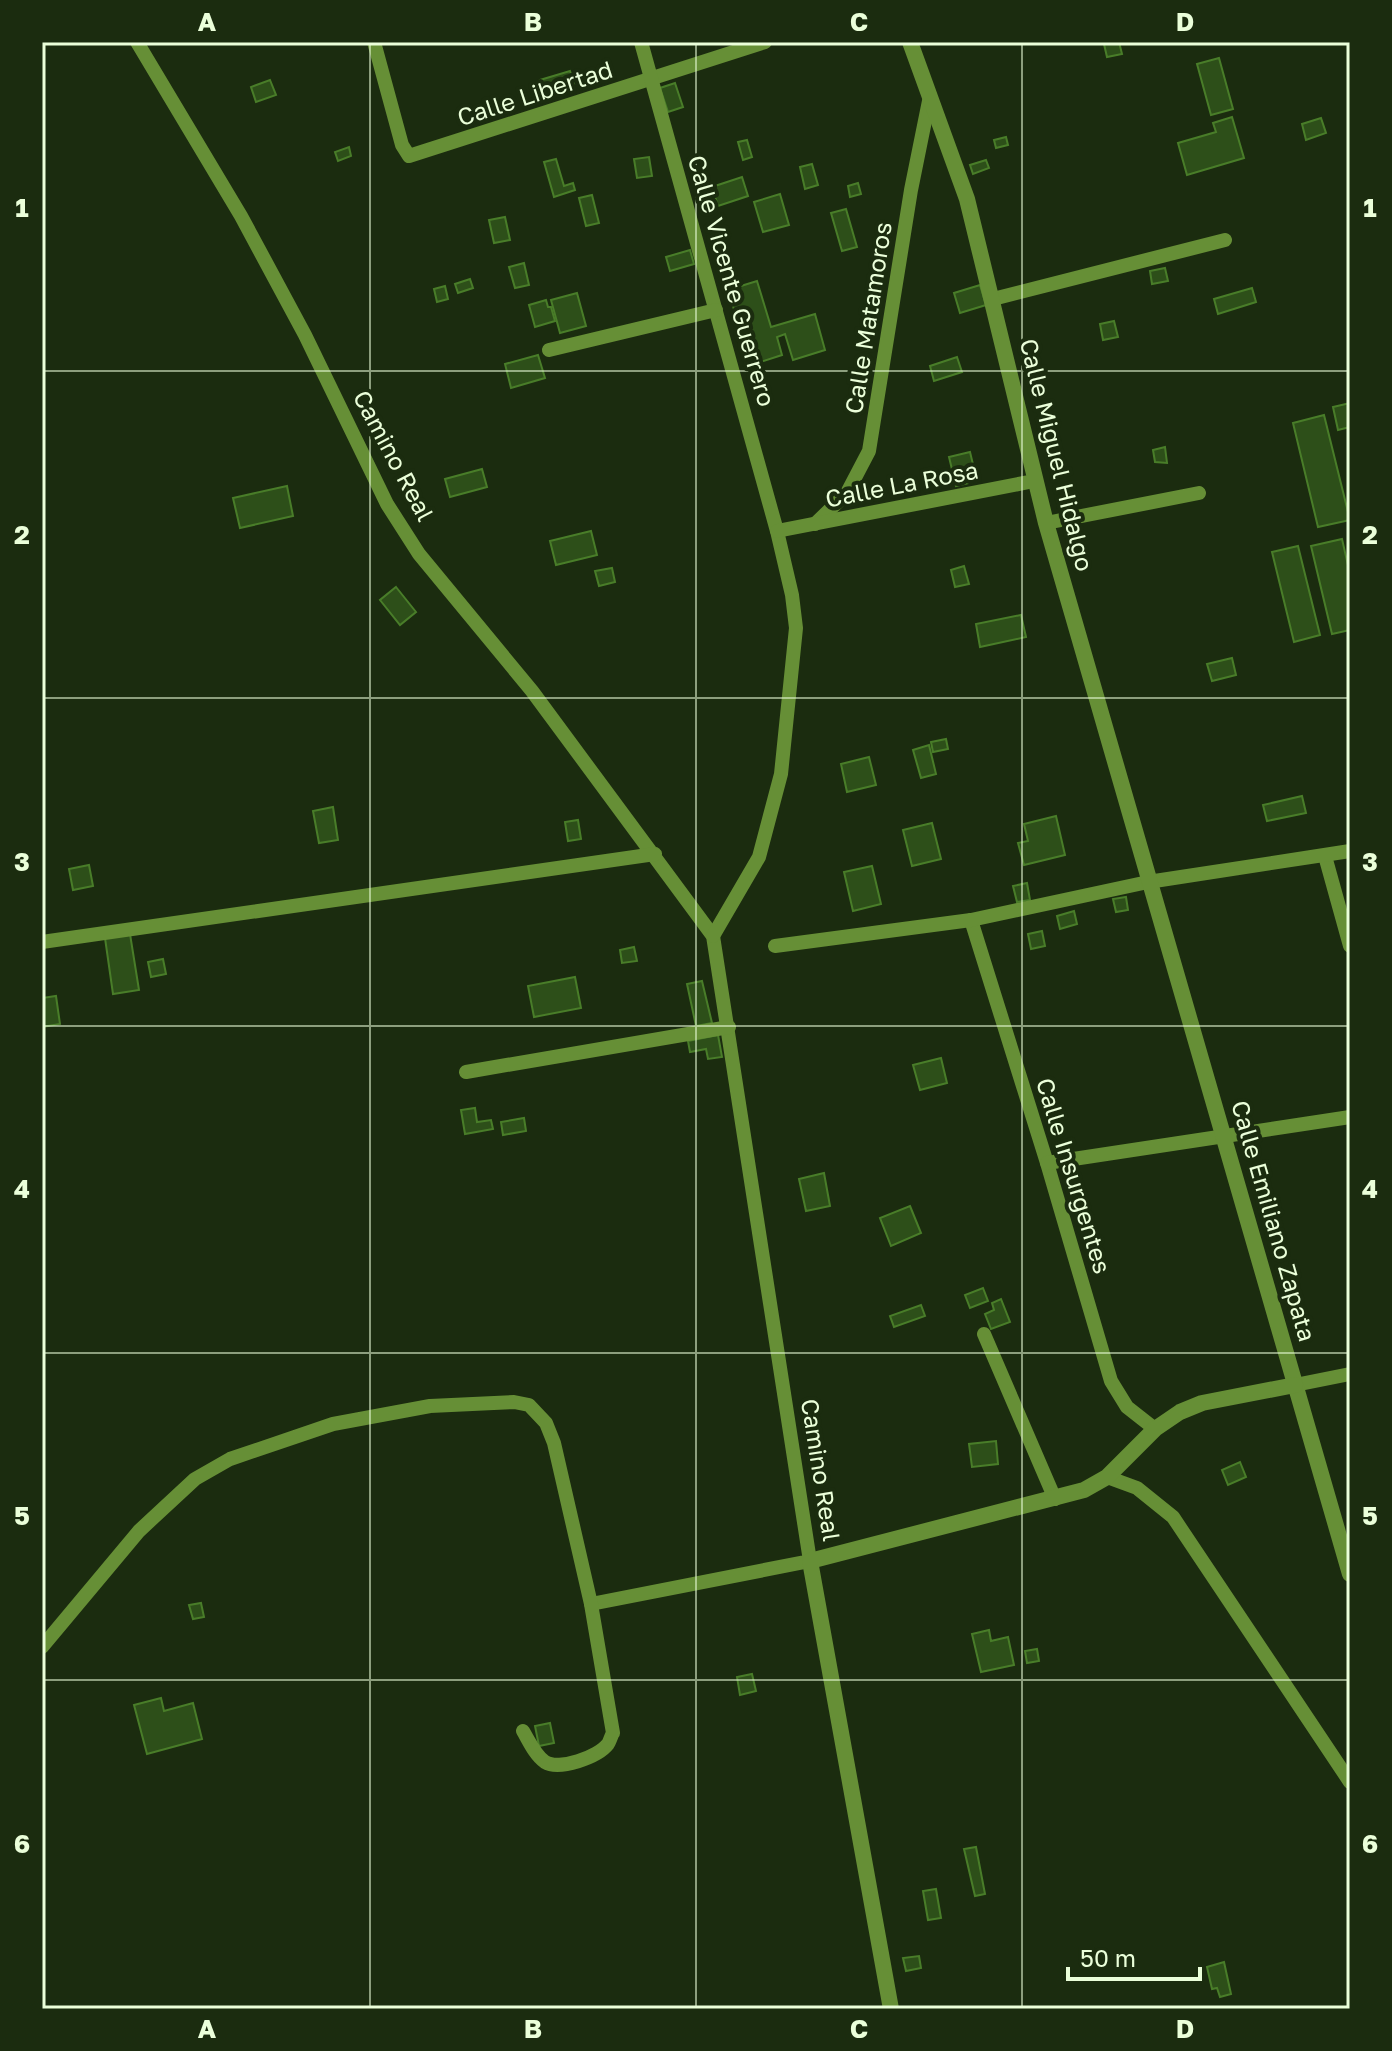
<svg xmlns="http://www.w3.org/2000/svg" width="1392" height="2051" viewBox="0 0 1392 2051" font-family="'Golos Text',sans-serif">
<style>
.building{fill:#2d4f19;stroke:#497d29;stroke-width:2}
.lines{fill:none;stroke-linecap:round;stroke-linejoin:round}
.minor{stroke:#668f36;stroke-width:14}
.tertiary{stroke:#668f36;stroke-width:16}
.grid{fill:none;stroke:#ebffda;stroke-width:2;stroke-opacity:0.55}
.labels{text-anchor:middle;stroke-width:8;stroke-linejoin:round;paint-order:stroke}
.street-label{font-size:24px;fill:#ebffda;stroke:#1b2c0f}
.neatline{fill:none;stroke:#ebffda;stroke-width:3}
.grid-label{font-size:26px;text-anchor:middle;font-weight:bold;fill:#ebffda}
</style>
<rect width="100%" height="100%" fill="#1b2c0f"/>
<g class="building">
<path d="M1119,42L1122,54L1107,57L1104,44Z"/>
<path d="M1219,58L1233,109L1211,115L1197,64Z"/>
<path d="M570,71L574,84L544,93L540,80Z"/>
<path d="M270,80L276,95L256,102L251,87Z"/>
<path d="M675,83L683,107L668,112L660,88Z"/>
<path d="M1232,117L1244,158L1187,175L1178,143L1216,132L1213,123Z"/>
<path d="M1321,118L1326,133L1306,140L1302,124Z"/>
<path d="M1006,137L1008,145L996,148L994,140Z"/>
<path d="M747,140L752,157L743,160L738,142Z"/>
<path d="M349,147L351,156L338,161L335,152Z"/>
<path d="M649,157L652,176L637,178L634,159Z"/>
<path d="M556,159L564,186L573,183L575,190L554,197L544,162Z"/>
<path d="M986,160L989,168L973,174L970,165Z"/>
<path d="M812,164L818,185L805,189L800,167Z"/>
<path d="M742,177L748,196L718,206L712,187Z"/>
<path d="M858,183L861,194L850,197L848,186Z"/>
<path d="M780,194L789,225L763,232L754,202Z"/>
<path d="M592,195L599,223L586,226L579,198Z"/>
<path d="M846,209L857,247L842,251L831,213Z"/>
<path d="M505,217L510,240L494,243L489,220Z"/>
<path d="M690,250L694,264L670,271L666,257Z"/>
<path d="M524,263L529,285L515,288L509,267Z"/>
<path d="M1165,268L1168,281L1152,284L1150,271Z"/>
<path d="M470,279L473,288L458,293L455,284Z"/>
<path d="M757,281L771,327L815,314L825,350L793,360L785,334L777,337L782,355L751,365L728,290Z"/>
<path d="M980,285L986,305L960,313L954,293Z"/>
<path d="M445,286L448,299L437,302L434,289Z"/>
<path d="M1252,288L1256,302L1218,314L1214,299Z"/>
<path d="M577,293L586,326L560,333L551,300Z"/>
<path d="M546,300L548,307H551L555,321L535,327L529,305Z"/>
<path d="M1114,321L1118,337L1103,340L1100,324Z"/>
<path d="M538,355L545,378L511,388L505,364Z"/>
<path d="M957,357L962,372L934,381L930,366Z"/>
<path d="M1350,403V427L1338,430L1333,407Z"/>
<path d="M1324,415L1350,520L1318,527L1293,423Z"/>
<path d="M1165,447L1167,463L1155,462L1153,450Z"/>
<path d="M970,452L977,481L956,486L949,457Z"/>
<path d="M482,469L487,487L450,497L445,479Z"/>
<path d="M287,486L293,516L240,528L233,498Z"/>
<path d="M591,531L597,555L556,565L550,541Z"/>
<path d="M1342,539L1350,574V630L1332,634L1311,546Z"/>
<path d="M1298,546L1320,635L1294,642L1272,552Z"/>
<path d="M964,566L969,584L955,587L951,570Z"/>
<path d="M612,568L615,582L599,586L595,571Z"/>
<path d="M396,587L416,612L400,625L380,600Z"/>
<path d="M1021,615L1026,637L980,647L976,624Z"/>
<path d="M1232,658L1236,675L1212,681L1207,664Z"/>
<path d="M946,739L948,749L933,752L931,742Z"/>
<path d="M929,745L936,774L921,778L913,750Z"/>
<path d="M869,757L876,785L847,792L841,764Z"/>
<path d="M1302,796L1306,813L1267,821L1263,805Z"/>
<path d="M333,807L338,840L319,843L313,811Z"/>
<path d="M1056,816L1065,855L1024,865L1018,843L1028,841L1024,824Z"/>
<path d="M578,820L581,839L568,841L565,822Z"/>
<path d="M932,823L941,859L912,866L903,830Z"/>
<path d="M89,865L93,886L73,890L69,869Z"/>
<path d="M872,866L881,904L853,911L844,872Z"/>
<path d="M1027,883L1030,900L1017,902L1013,886Z"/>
<path d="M1126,897L1128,910L1116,912L1113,899Z"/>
<path d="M1074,911L1077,924L1060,929L1057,916Z"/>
<path d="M1042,931L1045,946L1031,949L1028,934Z"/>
<path d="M130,934L139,990L113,994L105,938Z"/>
<path d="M634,947L637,961L622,963L620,950Z"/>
<path d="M163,959L166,974L151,977L148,962Z"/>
<path d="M575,977L581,1008L534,1017L528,986Z"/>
<path d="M702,981L712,1023L696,1026L687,984Z"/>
<path d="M56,996L60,1024L42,1027V998Z"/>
<path d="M718,1035L722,1057L708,1059L706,1049L690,1052L688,1041Z"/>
<path d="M941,1058L947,1083L920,1090L913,1065Z"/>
<path d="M475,1108L477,1122L491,1120L493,1129L465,1134L461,1110Z"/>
<path d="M524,1118L526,1131L503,1135L501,1122Z"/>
<path d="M824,1173L830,1206L806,1211L799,1179Z"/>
<path d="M910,1206L921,1233L891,1246L880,1218Z"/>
<path d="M983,1288L988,1301L970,1308L965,1295Z"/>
<path d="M1001,1299L1010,1322L991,1329L985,1314L994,1310L992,1303Z"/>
<path d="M921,1305L925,1316L894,1327L890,1316Z"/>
<path d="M996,1441L998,1464L972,1467L969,1444Z"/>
<path d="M1240,1462L1246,1477L1228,1485L1222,1470Z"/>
<path d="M201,1603L204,1617L193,1619L189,1605Z"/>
<path d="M989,1630L991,1641L1008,1637L1014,1665L981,1672L972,1634Z"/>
<path d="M1037,1649L1039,1661L1027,1663L1025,1651Z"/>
<path d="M752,1674L756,1691L740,1695L737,1677Z"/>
<path d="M161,1698L164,1711L193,1703L202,1739L147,1754L134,1705Z"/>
<path d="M550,1723L554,1743L539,1746L535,1726Z"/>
<path d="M976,1847L985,1894L975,1896L964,1849Z"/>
<path d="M936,1889L941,1918L928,1920L923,1891Z"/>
<path d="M919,1956L921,1968L906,1971L903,1958Z"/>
<path d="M1224,1962L1231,1994L1220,1997L1217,1988L1212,1989L1207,1967Z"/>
</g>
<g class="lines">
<g class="minor">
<path d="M137,42L241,216L305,335L387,504L419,554L532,691L713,936L810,1561L591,1604"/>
<path d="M374,42L402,145L409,156L765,42"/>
<path d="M641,42L777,531L792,595L796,628L781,774L759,857L713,936"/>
<path d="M993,299L1225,240"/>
<path d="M549,350L716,310"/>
<path d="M1046,523L1199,493"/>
<path d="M815,524L847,493L869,451L911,190L929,101"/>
<path d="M777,531L1034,481"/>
<path d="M1325,856L1350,946"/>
<path d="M971,920L1047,1163L1111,1381L1127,1407L1155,1429"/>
<path d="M42,942L655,854"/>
<path d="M775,946L971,920L1148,882L1350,851"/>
<path d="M466,1072L729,1027"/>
<path d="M1047,1163L1350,1117"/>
<path d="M984,1334L1055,1499"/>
<path d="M1295,1385L1350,1374"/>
<path d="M1107,1477L1137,1488L1173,1517L1350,1782"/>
<path d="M42,1647L139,1531L195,1479L230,1459L333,1424L430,1406L514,1402L529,1405L546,1423L554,1443L591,1604L613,1733C612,1734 609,1743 608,1744C598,1757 559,1771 545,1762C535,1755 529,1741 523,1731"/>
</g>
<g class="tertiary">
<path d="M910,42L967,199L1046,523L1350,1574"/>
<path d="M891,2009L810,1561L1084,1490L1107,1477L1155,1429L1180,1412L1202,1403L1295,1385"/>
</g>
</g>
<path class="grid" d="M370,42V2009M696,42V2009M1022,42V2009M42,371H1350M42,698H1350M42,1026H1350M42,1353H1350M42,1680H1350"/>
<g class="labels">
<g class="street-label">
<text transform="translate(535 94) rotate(-18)" y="8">Calle Libertad</text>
<text transform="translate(731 281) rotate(74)" y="8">Calle Vicente Guerrero</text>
<text transform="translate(869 318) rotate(-81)" y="8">Calle Matamoros</text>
<text transform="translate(1056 455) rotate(76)" y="8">Calle Miguel Hidalgo</text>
<text transform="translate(393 456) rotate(62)" y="8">Camino Real</text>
<text transform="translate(902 485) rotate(-11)" y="8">Calle La Rosa</text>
<text transform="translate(1073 1176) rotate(73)" y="8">Calle Insurgentes</text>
<text transform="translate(1273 1221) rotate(74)" y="8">Calle Emiliano Zapata</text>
<text transform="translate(820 1470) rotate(81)" y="8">Camino Real</text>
</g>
</g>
<rect width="1392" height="2051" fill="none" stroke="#1b2c0f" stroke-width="88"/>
<path d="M1068 1967v12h132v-12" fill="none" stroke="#ebffda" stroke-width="4"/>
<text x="1080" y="1967" font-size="24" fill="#ebffda" stroke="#1b2c0f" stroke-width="6" paint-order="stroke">50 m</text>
<rect x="44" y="44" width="1304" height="1963" class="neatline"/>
<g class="grid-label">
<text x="207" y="31">A</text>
<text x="533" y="31">B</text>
<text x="859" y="31">C</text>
<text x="1185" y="31">D</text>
<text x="22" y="217">1</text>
<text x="1370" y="217">1</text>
<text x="22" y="544">2</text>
<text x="1370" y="544">2</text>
<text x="22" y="871">3</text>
<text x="1370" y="871">3</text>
<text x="22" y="1198">4</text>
<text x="1370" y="1198">4</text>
<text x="22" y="1525">5</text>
<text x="1370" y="1525">5</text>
<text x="22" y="1853">6</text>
<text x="1370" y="1853">6</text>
<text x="207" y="2038">A</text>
<text x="533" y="2038">B</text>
<text x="859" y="2038">C</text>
<text x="1185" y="2038">D</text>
</g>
</svg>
